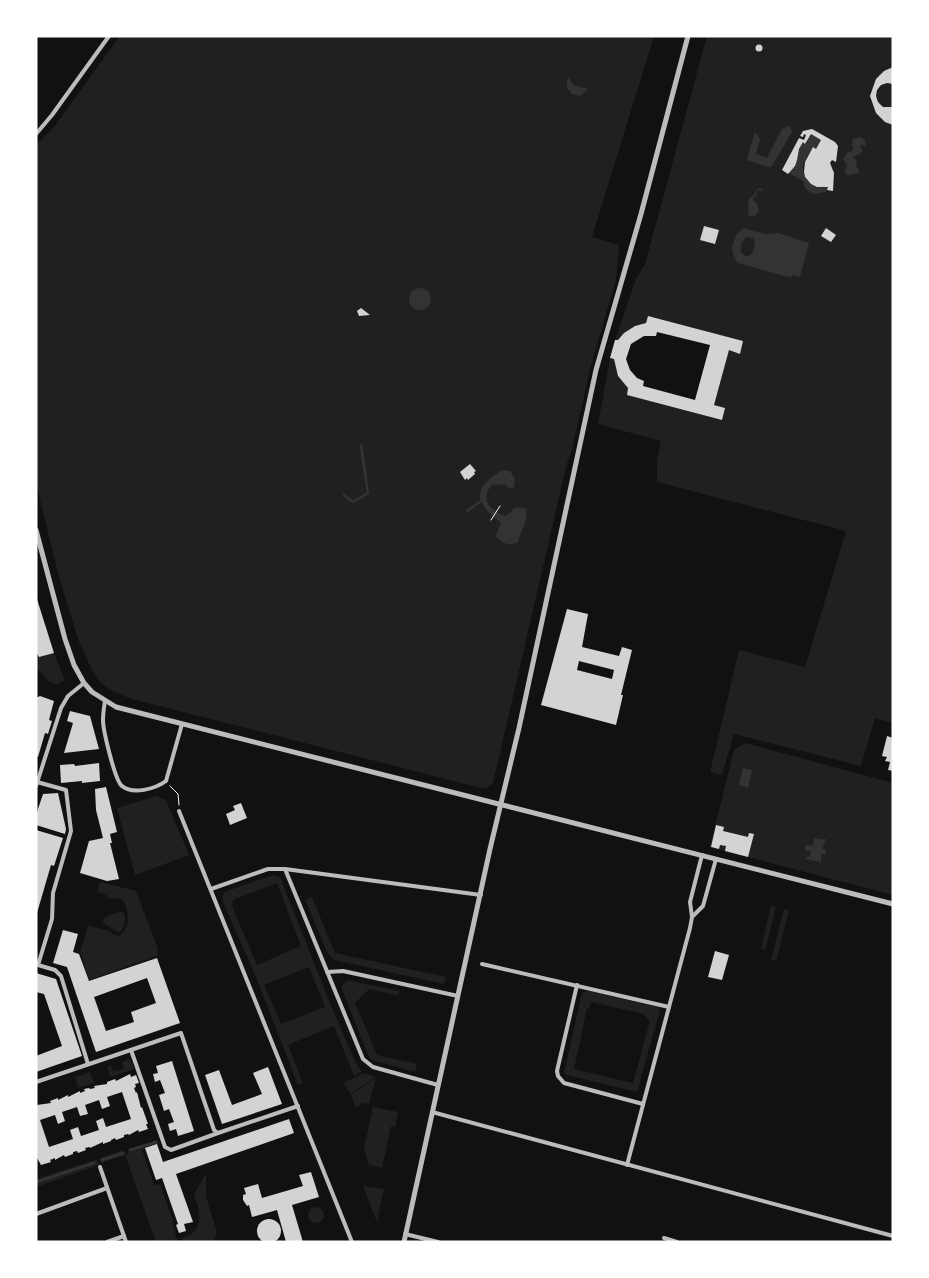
<svg xmlns="http://www.w3.org/2000/svg" width="929" height="1278" viewBox="0 0 929 1278" font-family="'Sofia Sans Condensed',sans-serif">
<style>
.green{fill:#202020;fill-rule:evenodd}
.water{fill:#333;fill-rule:evenodd}
.lines{fill:none;stroke-linecap:round;stroke-linejoin:round}
.stream{stroke:#333;stroke-width:2.5}
.building{fill:#d3d3d3;fill-rule:evenodd}
.path{stroke:#f5f5f5;stroke-width:1}
.minor{stroke:#bcbcbc;stroke-width:4}
.tertiary{stroke:#bcbcbc;stroke-width:5}
</style>
<rect width="100%" height="100%" fill="#111"/>
<g class="green">
<path d="M120,36H654L592,237L619,245L616,280L590,369L572,450L567,463L493,783L486,788H481L132,699L119,694L109,689L101,683L91,668L78,639L59,577L36,483V145L54,127Z"/>
<path d="M707,36H893V719L892,723L875,718L861,766L734,734L722,775L710,772L739,650L805,667L846,531L657,482V460L661,441L598,424L610,358L614,359L618,376L628,388L627,395L722,420L725,408L714,405L729,350L740,353L743,341L648,316L646,323C634,325 626,330 618,340H615L636,279L645,264Z"/>
<path d="M54,653L65,681H62L57,685C42,681 48,673 36,670V657Z"/>
<path d="M745,743L893,783V895L710,847L734,750Z"/>
<path d="M156,796L166,800L189,855L135,875L117,808Z"/>
<path d="M273,875L278,876L281,879L331,1006L356,1063L362,1072L354,1076L334,1026L288,1045L303,1083L298,1085L256,977L222,900L224,892ZM277,883L301,946L257,965L232,906L233,900ZM309,967L325,1007L281,1024L264,985Z"/>
<path d="M100,882L136,891L158,949L157,956L89,980L80,952L88,926L106,930L113,934L119,936C131,928 129,911 123,900L118,898L111,899L104,894L97,892Z"/>
<path d="M312,897L335,953L446,977L444,984L334,960L327,952L305,900Z"/>
<path d="M771,905L776,907L765,950L761,949Z"/>
<path d="M784,909L789,910L776,961L771,960Z"/>
<path d="M119,912H123C128,918 124,930 118,933L104,923L102,920L109,915Z"/>
<path d="M347,980L400,991L398,996L369,989L355,1003L377,1055L417,1064L415,1072L372,1060L369,1057L341,987Z"/>
<path d="M588,991L658,1007L660,1010L637,1092L566,1075L564,1073L581,997L583,992ZM591,1002L644,1014L647,1019L650,1020L633,1083L574,1069L587,1008H589Z"/>
<path d="M130,1059L134,1069L110,1077L107,1067L111,1065L113,1072L124,1069L122,1062Z"/>
<path d="M90,1072L94,1083L78,1088L75,1077Z"/>
<path d="M364,1073L376,1077L351,1094L343,1083Z"/>
<path d="M376,1078L369,1104L364,1103L356,1107L351,1095Z"/>
<path d="M373,1107L398,1112L395,1127L391,1126L382,1168L369,1165L364,1148Z"/>
<path d="M157,1140L159,1144L142,1150L154,1185L160,1184L173,1221L172,1222L177,1240L172,1242H156L125,1155L101,1163L100,1160V1158L124,1150L126,1155L129,1154L128,1149Z"/>
<path d="M95,1160H97L99,1165L36,1187V1179Z"/>
<path d="M206,1173V1197L217,1232L216,1237L213,1242H183L182,1238C205,1231 201,1213 194,1195Z"/>
<path d="M363,1186L384,1189L377,1222Z"/>
<circle cx="316" cy="1215" r="8"/>
</g>
<g class="water">
<path d="M569,78L573,85L588,89L580,96L572,94L567,88V79Z"/>
<path d="M790,125L792,132L772,166L769,167L749,161L747,158L755,132L760,139L756,154L767,158L782,129Z"/>
<path d="M811,134L821,140L816,149L813,148C809,153 804,160 803,166C802,181 815,190 828,187L826,192L813,194L805,188L803,181L789,173C800,160 795,155 803,142L806,144Z"/>
<path d="M860,137L865,140L866,146L862,145L860,146L863,152L853,157L857,161L856,168H858L859,173L847,175L845,171L847,165L843,159L846,154L853,150L852,144L853,139Z"/>
<path d="M761,188L764,191L758,190L755,197L752,199L757,204L759,211L755,216H752L749,217L748,206L749,199L754,195L757,189Z"/>
<path d="M743,228L766,234L778,233L809,243L800,277L792,275L791,278L738,263C728,252 732,237 743,228ZM746,237L753,238L755,245L752,254L746,257L741,252V245Z"/>
<circle cx="420" cy="299" r="11"/>
<path d="M503,470L510,471L515,479L514,487L512,489L509,488L505,484L492,485C479,498 490,511 505,516L510,513L514,508L518,507L526,509C529,519 520,532 518,542C510,546 503,544 497,538L496,535L501,523C496,518 490,515 486,509C471,492 488,478 503,470Z"/>
<path d="M743,768L752,770L748,788L739,785Z"/>
<path d="M814,838L823,840V839H826L822,849L826,850L825,855L821,854V862L806,859V857H809L811,852L805,850L806,845L813,846Z"/>
</g>
<g class="lines">
<g class="stream">
<path d="M344,495L353,502L368,493L361,445"/>
<path d="M467,511L481,501"/>
<path d="M130,1150L156,1142"/>
<path d="M102,1160L123,1153"/>
<path d="M36,1182L94,1163"/>
</g>
</g>
<g class="building">
<circle cx="759" cy="48" r="3.5"/>
<path d="M893,67V84L887,83L881,85L877,90L876,96L878,102L883,107H893V125L885,122L876,113L870,96L876,79L884,71Z"/>
<path d="M812,129L835,142L838,146L836,162L832,160L830,163L834,173L833,191L827,190L828,187H817L811,184L805,177L804,172L805,162L813,147L816,149L821,140L811,134L805,144L803,142L799,149L797,160L795,166L788,174L782,170L799,138L804,140L806,135L804,134L803,137L800,136L803,131Z"/>
<path d="M704,226L719,230L715,244L700,240Z"/>
<path d="M826,228L836,235L831,242L821,236Z"/>
<path d="M361,308L370,315L359,316L357,311Z"/>
<path d="M648,316L743,341L740,354L729,350L714,405L725,408L722,420L627,395L628,388L618,376L614,359L610,358L615,340H618L624,333L635,326L646,323ZM657,332L710,345L695,400L643,386L644,381L637,378L630,370L626,359L631,344L644,336H656Z"/>
<path d="M470,464L476,471L474,472L475,474L468,480L467,478L465,480L460,472Z"/>
<path d="M36,596L54,653L39,657L36,652Z"/>
<path d="M567,609L588,614L582,647L619,656L622,647L632,650L621,695H623L616,725L541,705ZM579,661L614,670L612,679L577,670Z"/>
<path d="M40,696L54,701L49,720L52,721L48,734L45,733L38,757L36,756V698Z"/>
<path d="M70,711L90,716L99,749L64,753L73,723L67,721Z"/>
<path d="M887,736L893,738V771L888,770L890,762L885,761L887,757L882,756Z"/>
<path d="M99,763L100,781L82,783V781L61,783L60,765L74,764L75,766Z"/>
<path d="M106,787L117,832L110,834L112,843H110L119,879L107,881L80,873L89,841L103,838L96,810L95,789Z"/>
<path d="M58,793L66,829L65,834L36,825V815L43,794Z"/>
<path d="M241,803L247,818L230,825L226,814L235,810L233,806Z"/>
<path d="M716,825L724,827L723,831L748,837L749,833L754,834L748,857L725,851L726,846L720,845L719,849L711,847Z"/>
<path d="M36,830L63,838L54,866L51,865L37,913Z"/>
<path d="M63,930L78,934L73,952L79,954L89,981L157,958L180,1023L96,1052L67,967L53,963ZM147,978L156,1003L131,1012L134,1022L106,1031L94,997Z"/>
<path d="M715,951L729,955L722,980L708,977Z"/>
<path d="M36,973L56,979L82,1056L36,1072V1056L62,1046L44,994L36,992Z"/>
<path d="M172,1061L194,1131L178,1136L176,1129L170,1131L168,1124L174,1122L169,1109L164,1111L159,1095L165,1093L160,1080L155,1082L153,1074L158,1073L156,1066Z"/>
<path d="M268,1067L282,1104L222,1124L205,1075L219,1070L232,1105L262,1094L253,1073Z"/>
<path d="M130,1074L131,1077L136,1075L139,1083L135,1084L136,1087L134,1088L136,1093L137,1092L141,1108L142,1107L148,1124H146L148,1129L139,1132L138,1130L129,1135L128,1134L124,1135V1137L116,1140L115,1138L111,1140V1141L103,1144V1142L90,1148V1147L85,1148L86,1150L78,1153L77,1151L73,1152V1154L65,1157L64,1155L55,1160V1158L50,1160L51,1162L41,1165L36,1156L37,1105L51,1103L50,1101L58,1098V1100L68,1095V1097L80,1091V1093L85,1091L84,1089L89,1088L90,1089L95,1088L94,1086L107,1084V1082L115,1079L116,1081ZM122,1092L131,1119L106,1127L103,1118L96,1121L99,1130L81,1136L78,1127L70,1130L73,1139L49,1147L40,1120L55,1115L58,1124L65,1121L62,1112L77,1107L80,1116L88,1114L85,1105L99,1100L102,1109L110,1106L107,1097Z"/>
<path d="M289,1119L294,1133L176,1174L193,1222L184,1224L186,1231L179,1233L176,1225L178,1224L162,1178L156,1180L145,1148L157,1144L163,1162Z"/>
<path d="M311,1172L319,1197L292,1205L303,1242H286L277,1210L252,1217L249,1205L247,1206L243,1200V1195L246,1194L244,1188L258,1184L262,1198L303,1186L299,1175Z"/>
<circle cx="269" cy="1231" r="12"/>
</g>
<g class="lines">
<g class="path">
<path d="M491,520L500,506"/>
<path d="M170,786L178,794L179,805"/>
</g>
<g class="minor">
<path d="M36,134L52,115L109,36"/>
<path d="M105,701C104,707 103,714 103,720C103,730 115,781 122,786C133,795 155,789 166,781L182,724"/>
<path d="M37,782L66,790L71,831L53,893L52,919L38,965L55,970L61,976L88,1064"/>
<path d="M36,786L61,708L68,696L84,683"/>
<path d="M179,811L352,1242"/>
<path d="M285,869L363,1059L373,1067L438,1085"/>
<path d="M211,889L268,869H285L481,895"/>
<path d="M692,917L703,906L716,859"/>
<path d="M482,964L669,1007"/>
<path d="M327,972L343,971L458,996"/>
<path d="M577,985L557,1071L558,1076L564,1083L643,1104"/>
<path d="M131,1050L165,1147L171,1150L218,1133"/>
<path d="M36,1082L181,1033L214,1130L218,1133L298,1106"/>
<path d="M432,1112L893,1236"/>
<path d="M627,1165L690,928L692,917L690,902L702,855"/>
<path d="M100,1167L126,1242"/>
<path d="M36,1214L107,1188"/>
<path d="M405,1234L438,1242"/>
<path d="M664,1238L677,1242"/>
<path d="M107,1242L124,1236"/>
</g>
<g class="tertiary">
<path d="M36,530L65,639L74,665L84,683L92,692L116,707L893,904"/>
<path d="M404,1242L490,849L519,728L596,370L641,214L688,36"/>
</g>
</g>
<rect width="929" height="1278" fill="none" stroke="#ffffff" stroke-width="75"/>
</svg>
